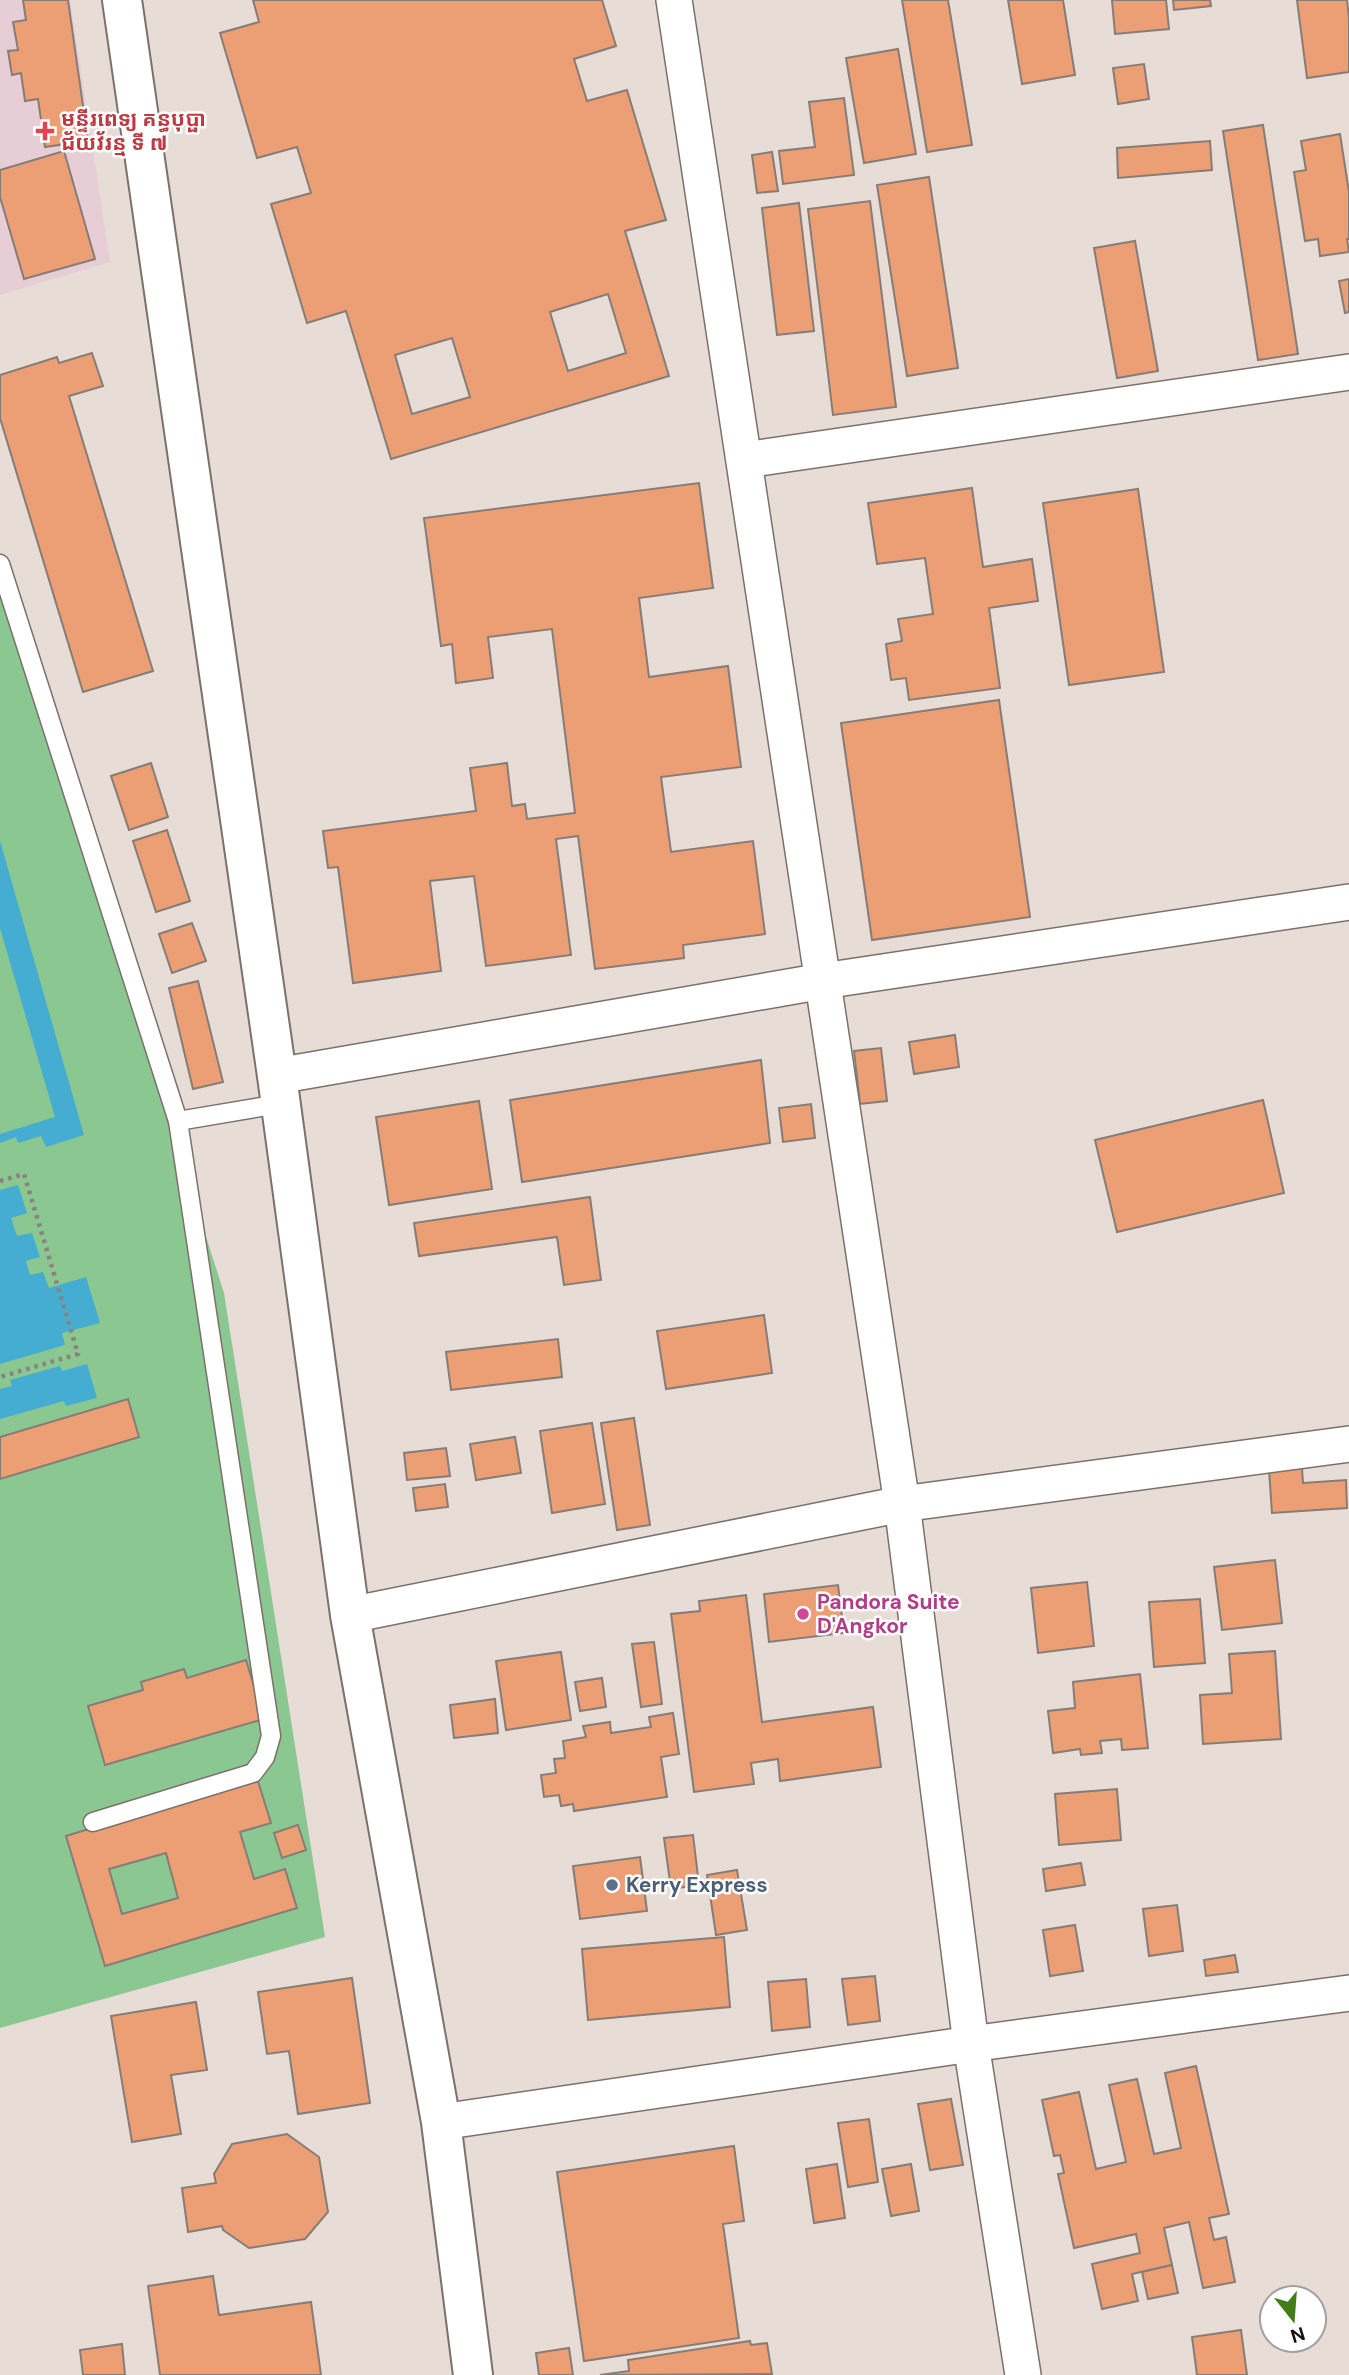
<svg xmlns="http://www.w3.org/2000/svg" width="1349" height="2375" viewBox="0 0 1349 2375" font-family="'DM Sans','Noto Sans Khmer',sans-serif">
<style>
.medical{fill:#e6cdd6}
.green{fill:#8ac791}
.water{fill:#44add1}
.building{fill:#ec9f74;stroke:#877d77;stroke-width:2;fill-rule:evenodd}
.lines{fill:none;stroke-linecap:round;stroke-linejoin:round}
.service-casing{stroke:#7b716c;stroke-width:21}
.minor-casing{stroke:#7b716c;stroke-width:38}
.secondary-casing{stroke:#7b716c;stroke-width:42}
.path{stroke:#8a827e;stroke-width:4.5;stroke-dasharray:3.5 5;stroke-linecap:butt}
.service{stroke:#fff;stroke-width:18}
.minor{stroke:#fff;stroke-width:35}
.secondary{stroke:#fff;stroke-width:38}
.health-dot{fill:#e0444e;stroke:#fff;stroke-width:2.5}
.hotel-dot{fill:#d1479c;stroke:#fff;stroke-width:2.5}
.service-dot{fill:#5c6f8a;stroke:#fff;stroke-width:2.5}
.labels{text-anchor:middle;stroke-width:5;stroke-linejoin:round;paint-order:stroke}
.health-label{font-size:21px;font-weight:bold;fill:#be3a42;stroke:#fff;text-anchor:start}
.hotel-label{font-size:21px;font-weight:bold;fill:#b23c85;stroke:#fff;text-anchor:start}
.service-label{font-size:21px;font-weight:bold;fill:#4e5e75;stroke:#fff;text-anchor:start}
</style>
<rect width="100%" height="100%" fill="#e7dcd6"/>
<path class="medical" d="M0,0H70L110,262L0,295Z"/>
<path class="green" d="M0,591L224,1293L325,1937L0,2028Z"/>
<g class="water">
<path d="M0,841L84,1135L46,1147L41,1136L18,1143L16,1137L0,1143V1134L55,1117L0,928Z"/>
<path d="M18,1185L27,1213L11,1218L17,1236L32,1233L40,1257L26,1261L30,1275L43,1272L49,1288L86,1277L100,1323L62,1333L65,1345L0,1364V1190Z"/>
<path d="M87,1364L97,1398L66,1406L64,1401L0,1419V1389L12,1386L10,1380L60,1366L62,1371Z"/>
</g>
<g class="building">
<path d="M23,0H68L88,141L45,147L38,99L25,101L21,73L12,75L8,51L18,50L13,22L26,20Z"/>
<path d="M253,0H602L616,46L574,59L587,101L627,90L666,220L625,231L669,376L391,459L346,311L307,323L271,204L311,193L297,147L257,158L220,33L259,22ZM608,294L626,353L568,371L550,312ZM452,338L470,397L412,414L395,355Z"/>
<path d="M902,0H948L972,145L927,152Z"/>
<path d="M1008,0H1063L1075,75L1022,84Z"/>
<path d="M1112,0H1166L1169,29L1115,34Z"/>
<path d="M1173,0H1210L1211,6L1174,10Z"/>
<path d="M1297,0H1347L1349,18V72L1307,78Z"/>
<path d="M898,49L916,154L864,163L846,58Z"/>
<path d="M1144,64L1149,99L1118,104L1113,68Z"/>
<path d="M844,98L854,175L783,184L779,151L815,147L809,102Z"/>
<path d="M1263,125L1298,354L1258,360L1223,131Z"/>
<path d="M1340,134L1349,192V239H1347L1349,252L1320,256L1318,239L1305,241L1294,172L1306,170L1301,141Z"/>
<path d="M1210,141L1212,170L1118,178L1117,148Z"/>
<path d="M64,151L95,259L24,279L0,197V170Z"/>
<path d="M772,152L778,191L757,193L752,155Z"/>
<path d="M929,177L958,368L907,376L877,185Z"/>
<path d="M870,201L896,407L833,415L808,209Z"/>
<path d="M799,203L814,331L777,335L762,208Z"/>
<path d="M1135,241L1158,371L1117,378L1094,248Z"/>
<path d="M1349,279V312L1345,313L1339,281Z"/>
<path d="M92,353L103,386L69,396L153,671L83,692L0,418V375L57,357L59,363Z"/>
<path d="M699,483L713,588L639,598L649,677L728,666L741,767L661,777L671,852L753,841L765,934L683,945L684,958L595,969L578,836L556,839L571,955L486,966L474,876L430,881L441,971L353,983L338,867L328,868L323,831L476,811L470,768L507,763L512,806L525,804L527,819L575,813L552,629L488,637L493,678L456,683L452,644L441,646L424,518Z"/>
<path d="M972,488L983,567L1032,559L1038,601L989,608L1000,688L909,700L906,678L891,680L886,644L902,641L898,619L933,614L925,558L877,564L868,503Z"/>
<path d="M1138,489L1164,672L1069,685L1043,503Z"/>
<path d="M999,700L1030,917L872,940L841,723Z"/>
<path d="M151,763L168,817L129,830L111,776Z"/>
<path d="M167,830L190,901L156,912L133,841Z"/>
<path d="M192,923L206,961L172,973L159,934Z"/>
<path d="M198,981L223,1082L193,1089L169,988Z"/>
<path d="M955,1035L959,1067L914,1074L909,1042Z"/>
<path d="M881,1048L887,1101L860,1104L854,1051Z"/>
<path d="M761,1060L770,1143L522,1182L510,1100Z"/>
<path d="M1263,1100L1284,1193L1117,1232L1095,1140Z"/>
<path d="M479,1101L492,1189L389,1205L376,1117Z"/>
<path d="M811,1104L815,1138L783,1142L779,1108Z"/>
<path d="M590,1197L601,1280L564,1285L557,1237L419,1256L414,1223Z"/>
<path d="M764,1315L772,1373L666,1389L657,1331Z"/>
<path d="M558,1339L562,1377L451,1390L446,1352Z"/>
<path d="M128,1399L139,1437L0,1479V1437Z"/>
<path d="M634,1418L650,1525L617,1530L601,1423Z"/>
<path d="M592,1423L605,1504L552,1513L540,1431Z"/>
<path d="M515,1437L521,1473L476,1480L470,1444Z"/>
<path d="M446,1448L450,1476L407,1480L404,1453Z"/>
<path d="M1302,1468L1303,1483L1346,1480L1347,1508L1272,1513L1269,1470Z"/>
<path d="M445,1484L448,1507L416,1511L413,1488Z"/>
<path d="M1275,1560L1282,1623L1222,1630L1214,1567Z"/>
<path d="M1087,1582L1094,1646L1038,1653L1031,1588Z"/>
<path d="M838,1585L844,1633L769,1642L764,1594Z"/>
<path d="M746,1595L762,1722L873,1707L881,1767L780,1781L778,1759L751,1763L754,1784L694,1792L671,1614L700,1611L699,1601Z"/>
<path d="M1200,1599L1205,1663L1154,1667L1149,1602Z"/>
<path d="M654,1642L662,1704L641,1707L632,1644Z"/>
<path d="M1275,1651L1281,1739L1203,1744L1200,1695L1232,1693L1229,1654Z"/>
<path d="M561,1652L571,1720L506,1730L496,1661Z"/>
<path d="M246,1660L264,1719L105,1765L88,1706L143,1690L141,1682L184,1669L187,1678Z"/>
<path d="M1140,1674L1148,1748L1122,1750L1121,1739L1100,1741L1102,1753L1081,1755L1080,1749L1053,1753L1048,1711L1075,1708L1073,1682Z"/>
<path d="M602,1678L606,1707L580,1711L575,1682Z"/>
<path d="M495,1699L498,1733L454,1738L450,1705Z"/>
<path d="M673,1713L679,1754L661,1757L667,1797L574,1811L573,1804L561,1806L559,1795L544,1797L541,1775L556,1773L554,1759L565,1758L563,1741L586,1737L583,1726L610,1722L611,1733L651,1727L649,1717Z"/>
<path d="M257,1778L271,1823L240,1832L254,1879L285,1869L297,1908L105,1966L66,1836ZM166,1853L178,1898L122,1914L109,1869Z"/>
<path d="M1117,1789L1121,1840L1059,1845L1055,1794Z"/>
<path d="M298,1825L306,1850L282,1858L274,1833Z"/>
<path d="M693,1835L699,1885L671,1889L664,1838Z"/>
<path d="M640,1857L647,1911L580,1919L573,1866Z"/>
<path d="M1081,1863L1085,1885L1046,1891L1043,1869Z"/>
<path d="M737,1870L747,1930L716,1935L707,1875Z"/>
<path d="M1177,1905L1183,1951L1149,1956L1143,1909Z"/>
<path d="M1075,1925L1083,1971L1050,1976L1043,1930Z"/>
<path d="M724,1937L730,2007L588,2020L582,1949Z"/>
<path d="M1235,1955L1238,1972L1206,1976L1204,1960Z"/>
<path d="M875,1976L880,2021L848,2025L842,1979Z"/>
<path d="M352,1978L370,2103L298,2114L289,2051L267,2054L258,1992Z"/>
<path d="M806,1979L810,2027L772,2031L768,1982Z"/>
<path d="M196,2002L207,2070L171,2075L181,2134L132,2142L111,2016Z"/>
<path d="M1196,2066L1229,2214L1209,2218L1214,2240L1226,2237L1235,2282L1203,2288L1189,2222L1164,2228L1172,2265L1132,2274L1138,2301L1102,2309L1092,2264L1140,2253L1136,2234L1074,2248L1058,2174L1064,2173L1060,2155L1054,2156L1042,2100L1079,2092L1096,2169L1126,2162L1109,2085L1137,2079L1154,2154L1181,2148L1165,2073Z"/>
<path d="M951,2099L963,2165L930,2170L918,2104Z"/>
<path d="M869,2119L878,2182L848,2187L838,2123Z"/>
<path d="M287,2134L319,2157L328,2212L305,2239L249,2248L223,2230L222,2226L188,2232L182,2188L216,2183L214,2174L232,2144Z"/>
<path d="M734,2146L744,2221L723,2224L739,2338L584,2361L557,2172Z"/>
<path d="M837,2164L845,2218L814,2223L806,2169Z"/>
<path d="M911,2164L919,2211L891,2216L882,2169Z"/>
<path d="M1172,2265L1178,2293L1148,2299L1142,2272Z"/>
<path d="M213,2276L219,2315L311,2302L321,2375H160L148,2286Z"/>
<path d="M1241,2330L1247,2375H1197L1192,2337Z"/>
<path d="M750,2341L751,2345L767,2343L772,2374L600,2375L629,2371L628,2360Z"/>
<path d="M122,2344L125,2375H83L80,2350Z"/>
<path d="M569,2348L573,2375H539L536,2353Z"/>
</g>
<g class="lines">
<g class="service-casing">
<g id="service">
<path d="M0,564L178,1121L279,1104"/>
<path d="M93,1822L253,1773L265,1757L271,1736L178,1121"/>
</g>
</g>
<g class="minor-casing">
<g id="minor">
<path d="M674,0L902,1504L971,2044L1023,2375"/>
<path d="M745,460L1349,372"/>
<path d="M277,1076L823,981L1349,902"/>
<path d="M350,1615L902,1504L1349,1444"/>
<path d="M441,2122L971,2044L1349,1993"/>
</g>
</g>
<g class="secondary-casing">
<path id="secondary" d="M122,0L277,1076L350,1615L441,2122L473,2375"/>
</g>
<path class="path" d="M0,1181L24,1174L78,1354L0,1377"/>
<use href="#service" class="service"/>
<use href="#minor" class="minor"/>
<use href="#secondary" class="secondary"/>
</g>
<path class="health-dot" d="M41.5 120.5h7v7h7v7h-7v7h-7v-7h-7v-7h7z"/>
<circle class="hotel-dot" cx="803" cy="1614" r="7"/>
<circle class="service-dot" cx="612" cy="1885" r="7"/>
<g class="labels">
<g class="health-label">
<text x="61" y="126">មន្ទីរពេទ្យ គន្ធបុប្ផា<tspan x="61" dy="24">ជ័យវ័រន្ម ទី ៧</tspan></text>
</g>
<g class="hotel-label">
<text x="817" y="1609">Pandora Suite<tspan x="817" dy="24">D'Angkor</tspan></text>
</g>
<g class="service-label">
<text x="626" y="1892">Kerry Express</text>
</g>
</g>
<g transform="translate(1293 2319) rotate(163)"><circle r="33" fill="#ffffff" stroke="#a2a09f" stroke-width="2"/>
<path d="M0-5L12 26L0 18L-12 26Z" fill="#437d17"/>
<text y="-10" font-size="19" font-weight="bold" text-anchor="middle" fill="#161210">N</text>
</g>
</svg>
